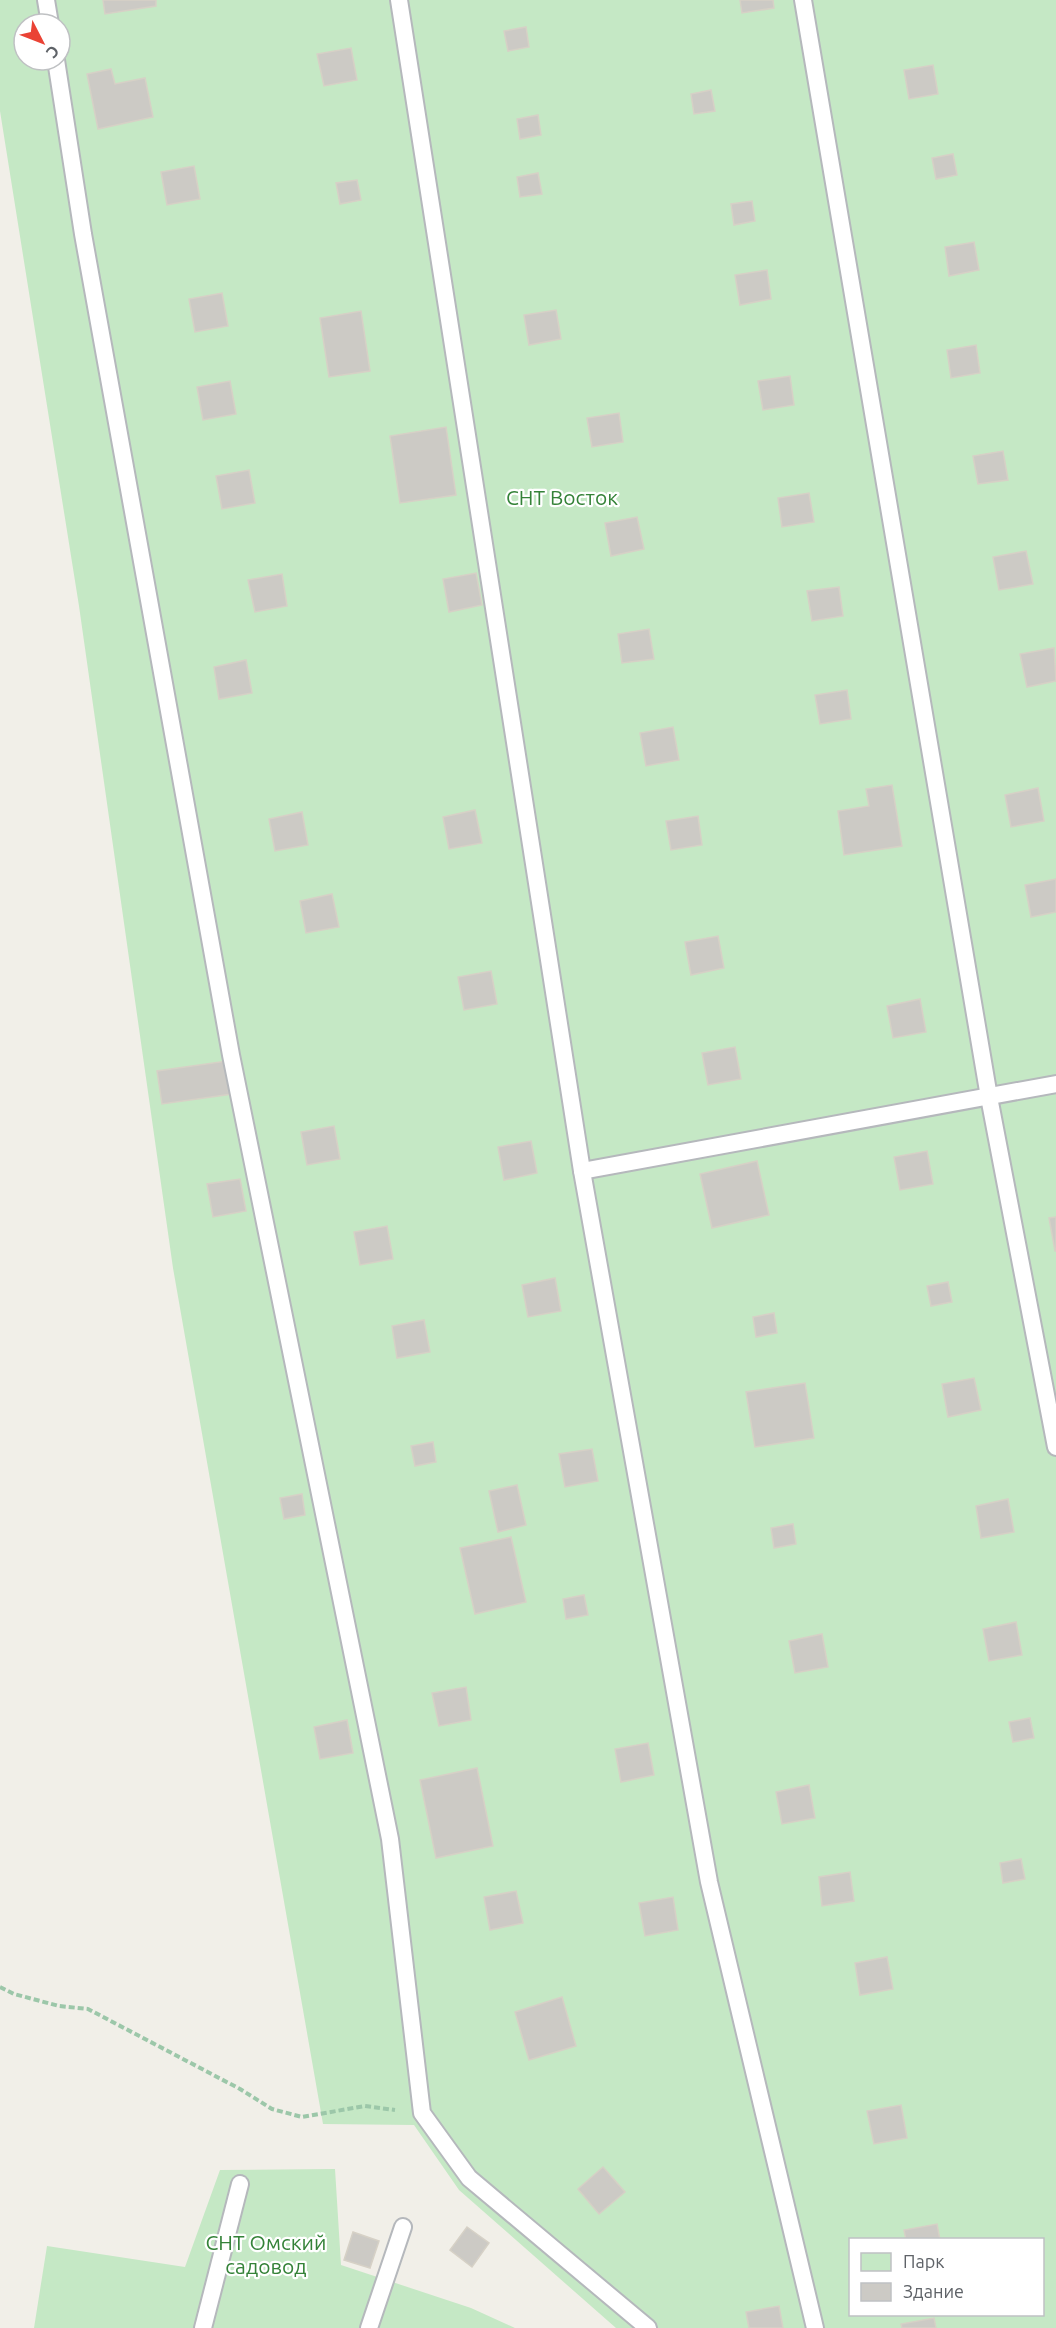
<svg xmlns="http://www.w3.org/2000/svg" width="1056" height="2328" viewBox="0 0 1056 2328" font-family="Ubuntu,sans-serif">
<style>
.green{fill:#c5e8c5;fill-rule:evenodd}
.building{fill:#cccac5;stroke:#d6d1c6;stroke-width:1.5}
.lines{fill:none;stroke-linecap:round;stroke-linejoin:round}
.lane-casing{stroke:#b5b8bc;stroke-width:20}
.path{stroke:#9cc7a9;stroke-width:4;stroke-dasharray:6 3;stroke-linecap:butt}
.lane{stroke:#fff;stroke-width:16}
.labels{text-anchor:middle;stroke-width:4.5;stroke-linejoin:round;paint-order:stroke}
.park-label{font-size:21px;fill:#348238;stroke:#fff}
</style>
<rect width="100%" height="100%" fill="#f1efe8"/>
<g class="green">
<path d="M0,0H1056V2328H616L459,2190L414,2125L323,2124L173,1268L79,606L0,111ZM24,24H60V60H24ZM850,2240H1042V2314H850Z"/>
<path d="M335,2169L341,2265L471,2308L515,2328H34L47,2246L185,2267L220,2170Z"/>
</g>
<g class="building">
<path d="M103,0H156V6L105,14Z"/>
<path d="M740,0H773L774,8L742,13Z"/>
<path d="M526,27L529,47L508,51L504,31Z"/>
<path d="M351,48L357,80L324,86L317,54Z"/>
<path d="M933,65L938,94L909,99L904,70Z"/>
<path d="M111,69L115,84L145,78L153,117L98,129L87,74Z"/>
<path d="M711,90L715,111L694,114L691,94Z"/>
<path d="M538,115L541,135L520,139L517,119Z"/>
<path d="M953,154L957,175L936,179L932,158Z"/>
<path d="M194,166L200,199L167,205L161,172Z"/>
<path d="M538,173L542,194L520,197L517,177Z"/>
<path d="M357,180L361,200L340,204L336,183Z"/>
<path d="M752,201L755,221L734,225L731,204Z"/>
<path d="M974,242L979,270L949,276L945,247Z"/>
<path d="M767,270L771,299L740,305L735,275Z"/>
<path d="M222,293L228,326L195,332L189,299Z"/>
<path d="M556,310L561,339L529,345L524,315Z"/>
<path d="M361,311L370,371L329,377L320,318Z"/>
<path d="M976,345L980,373L951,378L947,350Z"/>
<path d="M790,376L794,405L763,410L758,381Z"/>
<path d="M230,381L236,414L203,420L197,387Z"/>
<path d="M619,413L623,442L592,447L587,418Z"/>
<path d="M446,427L456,495L400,503L390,436Z"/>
<path d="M1003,451L1008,480L978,484L973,456Z"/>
<path d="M249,470L255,503L222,509L216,476Z"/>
<path d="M809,493L814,522L782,527L778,498Z"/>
<path d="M637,517L644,549L611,556L605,523Z"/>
<path d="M1026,551L1033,584L999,590L993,557Z"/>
<path d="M476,573L482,605L449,612L443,579Z"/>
<path d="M282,574L287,606L255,612L248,580Z"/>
<path d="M839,587L843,616L812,621L807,591Z"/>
<path d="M649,629L654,659L622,663L618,634Z"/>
<path d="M1054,648L1056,681L1027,687L1020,654Z"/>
<path d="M246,660L252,693L219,699L214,667Z"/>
<path d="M847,690L851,719L820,724L815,695Z"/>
<path d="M673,727L679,760L646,766L640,733Z"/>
<path d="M892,785L902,846L844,855L838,811L869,806L866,789Z"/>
<path d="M1038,788L1044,821L1011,827L1005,795Z"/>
<path d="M475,810L482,843L449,849L443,817Z"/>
<path d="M302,812L308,845L275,851L269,819Z"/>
<path d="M698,816L702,845L671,850L666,821Z"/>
<path d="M1056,879V912L1031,917L1025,885Z"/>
<path d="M332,894L339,927L306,933L300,901Z"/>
<path d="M718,936L724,968L691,975L685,942Z"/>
<path d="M491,971L497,1004L464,1010L458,977Z"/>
<path d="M920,999L926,1032L893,1038L887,1006Z"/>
<path d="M735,1047L741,1079L708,1085L702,1053Z"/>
<path d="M227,1061L232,1094L162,1104L157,1071Z"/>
<path d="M334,1126L340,1159L307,1165L301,1132Z"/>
<path d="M531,1141L537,1173L504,1180L498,1147Z"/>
<path d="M927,1151L933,1184L900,1190L894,1157Z"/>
<path d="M757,1161L769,1215L712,1228L700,1174Z"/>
<path d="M240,1179L246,1211L213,1217L207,1184Z"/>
<path d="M1056,1217V1251H1055L1049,1218Z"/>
<path d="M387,1226L393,1259L360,1265L354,1232Z"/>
<path d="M555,1278L561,1311L528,1317L522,1285Z"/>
<path d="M948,1282L952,1302L931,1306L927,1286Z"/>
<path d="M774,1313L777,1333L756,1337L753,1317Z"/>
<path d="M424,1320L430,1352L397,1358L392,1326Z"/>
<path d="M974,1378L981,1410L948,1417L942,1384Z"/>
<path d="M805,1383L814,1438L755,1447L746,1392Z"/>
<path d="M433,1442L436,1462L415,1466L411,1446Z"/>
<path d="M592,1449L598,1481L565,1487L559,1454Z"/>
<path d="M517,1485L526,1525L498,1532L489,1491Z"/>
<path d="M302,1494L305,1515L284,1519L280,1498Z"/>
<path d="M1008,1499L1014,1532L981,1538L976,1506Z"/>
<path d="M793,1524L796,1544L774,1548L771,1528Z"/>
<path d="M511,1537L526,1602L475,1614L460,1548Z"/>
<path d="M584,1595L588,1615L566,1619L563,1599Z"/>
<path d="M1016,1622L1022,1655L989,1661L983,1629Z"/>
<path d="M822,1634L828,1667L795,1673L789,1641Z"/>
<path d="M466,1687L471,1720L439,1726L432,1693Z"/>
<path d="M1030,1718L1034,1738L1013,1742L1009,1722Z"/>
<path d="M347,1720L353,1753L320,1759L314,1727Z"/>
<path d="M648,1743L654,1775L621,1782L615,1749Z"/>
<path d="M477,1768L493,1846L436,1858L420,1780Z"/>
<path d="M809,1785L815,1818L782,1824L776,1792Z"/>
<path d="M1021,1859L1025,1879L1003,1883L1000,1863Z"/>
<path d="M850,1872L854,1901L822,1906L819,1877Z"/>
<path d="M516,1891L523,1923L490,1930L484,1897Z"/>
<path d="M673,1897L678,1930L645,1936L639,1903Z"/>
<path d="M887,1957L893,1989L860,1995L855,1963Z"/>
<path d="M562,1997L576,2046L529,2060L515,2012Z"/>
<path d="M901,2105L907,2138L874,2144L867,2111Z"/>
<path d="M603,2167L625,2192L599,2214L578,2189Z"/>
<path d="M937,2224L940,2240H906L904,2230Z"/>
<path d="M467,2227L489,2243L472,2267L450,2250Z"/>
<path d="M353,2232L379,2241L370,2268L344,2260Z"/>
<path d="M779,2306L783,2328H749L746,2312Z"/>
<path d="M934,2318L936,2328H902L901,2324Z"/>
</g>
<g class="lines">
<g class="lane-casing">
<g id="lane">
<path d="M46,0L50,24"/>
<path d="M399,0L582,1171L709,1882L815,2328"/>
<path d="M803,0L989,1097L1056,1447"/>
<path d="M56,60L83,234L231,1055L390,1839L422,2113L469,2178L648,2328"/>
<path d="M582,1171L1056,1084"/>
<path d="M203,2328L240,2184"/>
<path d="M369,2328L403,2227"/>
</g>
</g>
<path class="path" d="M0,1987L14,1994L59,2006L88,2009L240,2089L272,2109L302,2117L365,2106L395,2110"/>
<use href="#lane" class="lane"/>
</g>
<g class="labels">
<g class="park-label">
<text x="562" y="505">СНТ Восток</text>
<text x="266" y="2250">СНТ Омский<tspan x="266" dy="24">садовод</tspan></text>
</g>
</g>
<rect x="849" y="2238" width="195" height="78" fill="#ffffff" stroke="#bfc1c3" stroke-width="1.5"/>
<rect x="861" y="2253" width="30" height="18" fill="#c5e8c5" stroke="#bfc1c3" stroke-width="1.5"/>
<text x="903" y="2268" font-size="18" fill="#5f6368">Парк</text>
<rect x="861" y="2283" width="30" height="18" fill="#cccac5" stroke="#bfc1c3" stroke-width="1.5"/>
<text x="903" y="2298" font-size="18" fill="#5f6368">Здание</text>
<g transform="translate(42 42) rotate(132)"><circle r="28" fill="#ffffff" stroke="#bfc1c3" stroke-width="1.5"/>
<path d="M0-4.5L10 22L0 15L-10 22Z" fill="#ea4335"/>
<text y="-9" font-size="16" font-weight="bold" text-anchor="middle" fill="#5f6368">С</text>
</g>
</svg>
